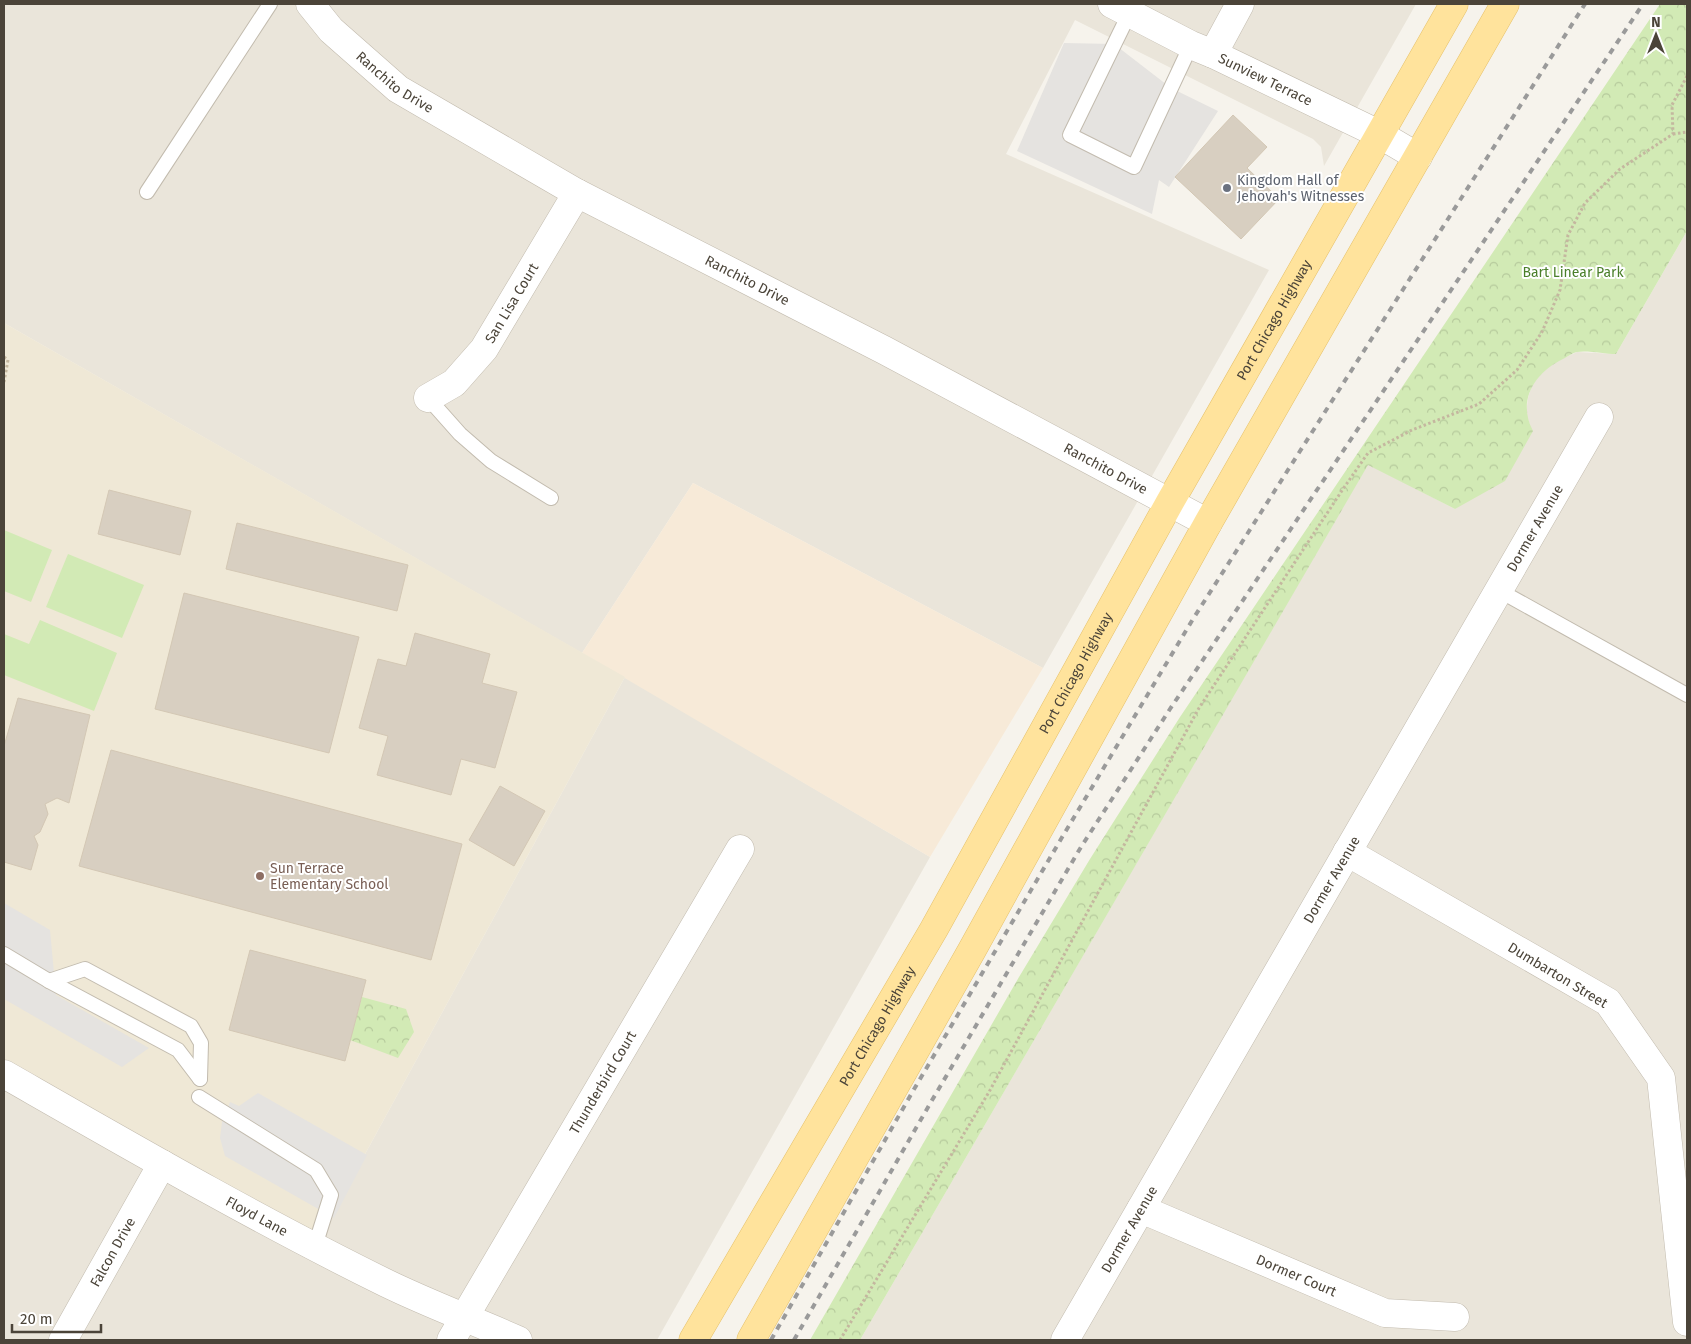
<svg xmlns="http://www.w3.org/2000/svg" width="1691" height="1344" viewBox="0 0 1691 1344" font-family="'Fira Sans',sans-serif">
<style>
.residential{fill:#eae5da}
.commercial{fill:#f7ead8}
.education{fill:#efe8d6}
.park{fill:url(#park-crowns)}
.pitch{fill:#d2eab5}
.parking{fill:#e5e3e0}
.building{fill:#d8cfc1;stroke:#d3c7b4}
.lines{fill:none;stroke-linecap:round;stroke-linejoin:round}
.lane-casing{stroke:#c2bbae;stroke-width:16}
.street-casing{stroke:#c2bbae;stroke-width:29}
.primary-casing{stroke:#e6c16a;stroke-width:29}
.path{stroke:#c4b79f;stroke-width:3;stroke-dasharray:2.5 2.5;stroke-linecap:butt}
.lane{stroke:#fff;stroke-width:14}
.street{stroke:#fff;stroke-width:28}
.primary{stroke:#ffe39c;stroke-width:28}
.rail{stroke:#9a9a9a;stroke-width:4;stroke-dasharray:6 6;stroke-linecap:butt}
.worship-dot{fill:#6b7280;stroke:#fff;stroke-width:2}
.education-dot{fill:#8d6e63;stroke:#fff;stroke-width:2}
.labels{text-anchor:middle;stroke-width:4;stroke-linejoin:round;paint-order:stroke}
.street-label{font-size:14px;fill:#4b4439;stroke:#fff}
.worship-label{font-size:14px;fill:#5b616d;stroke:#fff;text-anchor:start}
.park-label{font-size:14px;fill:#4a7f2a;stroke:#fff}
.education-label{font-size:14px;fill:#785e54;stroke:#fff;text-anchor:start}
</style>
<defs>
<pattern id="park-crowns" width="20" height="18" patternUnits="userSpaceOnUse" patternTransform="scale(1.25)"><rect width="20" height="18" fill="#d2eab5"/><path d="M2 6a3 3 0 1 1 6 0M12 15a3 3 0 1 1 6 0" fill="none" stroke="#b6ca9c"/></pattern>
</defs>
<rect width="100%" height="100%" fill="#f6f3ec"/>
<g class="residential">
<path d="M4,4H1416L1324,166L1321,147L1313,139L1075,20L1006,154L1269,270L1043,668L693,483L582,653L4,323Z"/>
<path d="M1687,231V1340H860L1368,464L1455,509L1530,425L1526,414L1528,398L1532,385L1541,373L1553,363L1577,352L1616,354Z"/>
<path d="M625,677L930,857L657,1340H4V1074L315,1246Z"/>
</g>
<path class="commercial" d="M693,483L1043,668L930,857L582,653Z"/>
<path class="education" d="M4,323L625,677L315,1246L4,1074Z"/>
<g class="park">
<path d="M1660,4H1687V231L1616,354C1605,354 1587,350 1577,352C1572,353 1567,357 1563,359C1534,373 1517,401 1533,431L1505,481L1455,509L1368,465L860,1340H810L1019,977L1090,859L1180,717Z"/>
<path d="M362,997L406,1009L414,1032L398,1058L350,1040Z"/>
</g>
<g class="pitch">
<path d="M4,530L52,550L31,602L4,591Z"/>
<path d="M68,554L144,585L122,638L46,607Z"/>
<path d="M40,620L117,653L94,711L4,675V634L29,644Z"/>
</g>
<g class="parking">
<path d="M1064,43L1114,44L1171,88L1218,111L1169,187L1159,180L1152,214L1017,151Z"/>
<path d="M4,903L50,930L56,995L149,1048L122,1067L4,999Z"/>
<path d="M258,1093L367,1155L334,1218L225,1156L220,1138L222,1122L230,1102L239,1106Z"/>
</g>
<g class="building">
<path d="M1233,115L1267,147L1247,168L1279,199L1241,239L1175,177Z"/>
<path d="M109,490L191,511L180,555L98,534Z"/>
<path d="M237,523L408,565L397,611L226,569Z"/>
<path d="M184,593L359,637L329,753L155,709Z"/>
<path d="M415,633L490,654L482,683L517,692L495,768L461,759L451,795L377,775L388,736L359,728L378,659L406,666Z"/>
<path d="M18,698L90,715L69,803L57,798L45,804L48,814L40,832L34,836L38,845L31,870L4,862V746Z"/>
<path d="M111,750L462,844L431,960L79,866Z"/>
<path d="M500,786L545,811L514,866L469,840Z"/>
<path d="M250,950L366,980L345,1061L229,1030Z"/>
</g>
<g class="lines">
<g class="lane-casing">
<g id="lane">
<path d="M1130,12L1070,135L1134,167L1191,45"/>
<path d="M147,192L270,4"/>
<path d="M428,398L460,434L491,461L551,498"/>
<path d="M1500,591L1687,695"/>
<path d="M4,954L49,981L178,1050L200,1079"/>
<path d="M49,981L85,969L191,1026L201,1043L200,1079"/>
<path d="M199,1097L316,1170L331,1195L315,1246"/>
</g>
</g>
<g class="street-casing">
<g id="street">
<path id="s1" d="M310,4L331,30L398,89L577,193L884,350L1208,523"/>
<path id="s2" d="M1112,4L1191,45L1213,54L1379,134L1418,157"/>
<path d="M1213,54L1240,4"/>
<path id="s3" d="M428,398L454,383L484,349L577,193"/>
<path d="M1347,852L1608,1002L1661,1078L1687,1322"/>
<path id="s4" d="M4,1074C130,1146 256,1219 386,1283C429,1304 475,1321 518,1340"/>
<path id="s5" d="M1141,1209L1385,1313L1455,1317"/>
<path id="s6" d="M63,1340L162,1164"/>
<path id="s7" d="M451,1340L740,849"/>
<path id="s8" d="M1065,1340L1599,417"/>
</g>
</g>
<g class="primary-casing">
<g id="primary">
<path id="s9" d="M693,1340L934,929L1170,502L1454,4"/>
<path d="M751,1340L972,950L1208,523L1505,4"/>
</g>
</g>
<g class="path">
<path d="M1673,134L1687,132"/>
<path d="M4,357L8,360L4,382"/>
<path d="M840,1340L989,1092L1199,708L1343,489L1368,453L1412,430L1479,404L1517,370L1542,332L1560,290L1568,235L1585,203L1620,169L1673,134L1672,105L1687,76"/>
</g>
<use href="#lane" class="lane"/>
<use href="#street" class="street"/>
<use href="#primary" class="primary"/>
<g class="rail">
<path d="M771,1340L913,1091L1064,834L1193,619L1585,4"/>
<path d="M794,1340L931,1102L1081,847L1170,709L1643,4"/>
</g>
</g>
<circle class="worship-dot" cx="1227" cy="188" r="5"/>
<circle class="education-dot" cx="260" cy="876" r="5"/>
<g class="labels">
<g class="street-label">
<text dy="5" stroke="none"><textPath href="#s2" startOffset="171">Sunview Terrace</textPath></text>
<text dy="5" stroke="none"><textPath href="#s1" startOffset="116">Ranchito Drive</textPath></text>
<text dy="5" stroke="none"><textPath href="#s1" startOffset="521">Ranchito Drive</textPath></text>
<text dy="5" stroke="none"><textPath href="#s3" startOffset="129">San Lisa Court</textPath></text>
<text dy="5" stroke="none"><textPath href="#s9" startOffset="1174">Port Chicago Highway</textPath></text>
<text dy="5" stroke="none"><textPath href="#s1" startOffset="926">Ranchito Drive</textPath></text>
<text dy="5" stroke="none"><textPath href="#s8" startOffset="938">Dormer Avenue</textPath></text>
<text dy="5" stroke="none"><textPath href="#s9" startOffset="769">Port Chicago Highway</textPath></text>
<text dy="5" stroke="none"><textPath href="#s8" startOffset="532">Dormer Avenue</textPath></text>
<text transform="translate(1558 975) rotate(31)" y="5">Dumbarton Street</text>
<text dy="5" stroke="none"><textPath href="#s9" startOffset="364">Port Chicago Highway</textPath></text>
<text dy="5" stroke="none"><textPath href="#s7" startOffset="299">Thunderbird Court</textPath></text>
<text dy="5" stroke="none"><textPath href="#s4" startOffset="290">Floyd Lane</textPath></text>
<text dy="5" stroke="none"><textPath href="#s8" startOffset="128">Dormer Avenue</textPath></text>
<text dy="5" stroke="none"><textPath href="#s6" startOffset="101">Falcon Drive</textPath></text>
<text dy="5" stroke="none"><textPath href="#s5" startOffset="169">Dormer Court</textPath></text>
</g>
<g class="worship-label">
<text x="1237" y="185">Kingdom Hall of<tspan x="1237" dy="16">Jehovah's Witnesses</tspan></text>
</g>
<g class="park-label">
<text x="1573" y="277">Bart Linear Park</text>
</g>
<g class="education-label">
<text x="270" y="873">Sun Terrace<tspan x="270" dy="16">Elementary School</tspan></text>
</g>
</g>
<rect width="1691" height="1344" fill="none" stroke="#4b4439" stroke-width="10"/>
<g transform="translate(1656 35)" stroke="#ffffff" stroke-width="4" paint-order="stroke">
<path d="M0-4L9 19L0 12L-9 19Z" fill="#4b4439"/>
<text y="-8" font-size="14" font-weight="bold" text-anchor="middle" fill="#4b4439">N</text>
</g>
<path d="M12 1324v8h89v-8" fill="none" stroke="#4b4439" stroke-width="2.5"/>
<text x="20" y="1324" font-size="15" fill="#4b4439" stroke="#ffffff" stroke-width="4" paint-order="stroke">20 m</text>
</svg>
